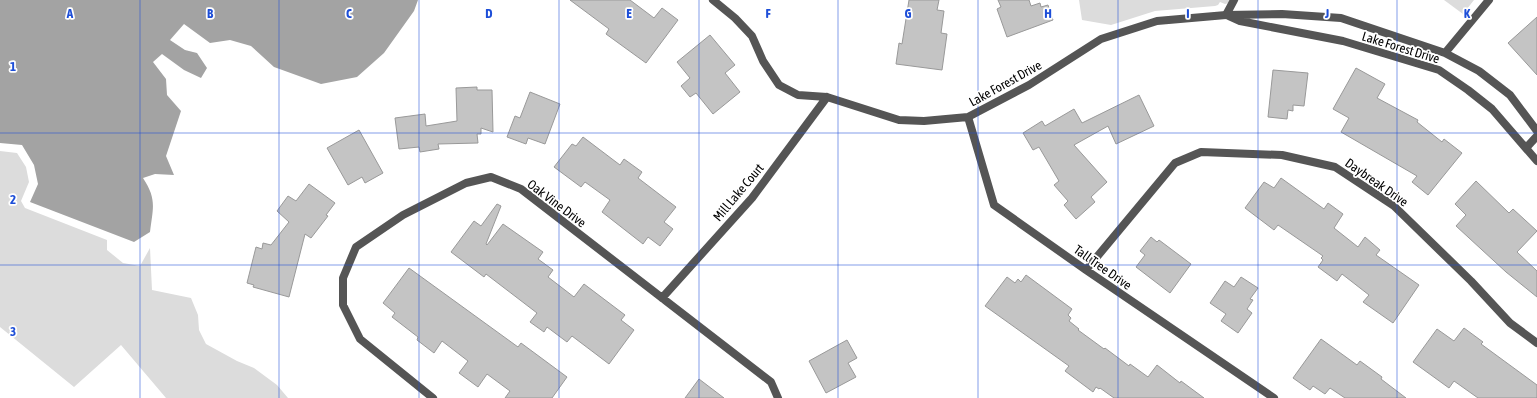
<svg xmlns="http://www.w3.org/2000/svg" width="1537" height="398" viewBox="0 0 1537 398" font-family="'Asap Condensed',sans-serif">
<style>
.green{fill:#dcdcdc}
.water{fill:#a3a3a3}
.building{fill:#c4c4c4;stroke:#999}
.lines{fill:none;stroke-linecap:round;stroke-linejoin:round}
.lane{stroke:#555;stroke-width:8}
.street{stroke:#555;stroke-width:8}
.grid{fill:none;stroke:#1d4ed8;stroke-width:1;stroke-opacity:0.55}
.labels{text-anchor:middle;stroke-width:3.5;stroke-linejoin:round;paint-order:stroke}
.street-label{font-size:13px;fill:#000;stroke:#fff}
.grid-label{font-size:13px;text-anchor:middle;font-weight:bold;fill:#1d4ed8;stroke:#fff;stroke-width:3.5;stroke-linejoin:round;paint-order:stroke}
</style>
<rect width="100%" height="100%" fill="#fff"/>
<path class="green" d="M1079,0H1240L1225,4L1220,2L1218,5L1215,6L1155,11L1111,25L1082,20Z
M1444,0H1474L1463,14Z
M0,151L17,153L26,167L29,182L21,201L25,208L107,240V250L123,263L140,266L150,248L152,290L191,298L198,315L199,330L206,344L237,361L254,368L277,385L288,398H166L121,345L74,387L0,327Z"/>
<path class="water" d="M0,0H418L414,11L384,53L357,77L321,84L274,67L251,46L230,40L210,43L184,24L170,40L185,50L197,53L207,68L201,78L184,70L162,54L153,62L166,79L167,95L181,111L166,156L174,175L155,174L143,178C157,199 153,208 150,232L134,242L30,202L38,184L34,165L22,145L0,143Z"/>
<path class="building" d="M570,0H630L654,18L662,8L678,20L646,63L606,34L609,29Z
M909,0H939L937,10L944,11L941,33L947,34L942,70L896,64L899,43L902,44Z
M998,0H1029L1031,6L1040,3L1041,7L1048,5L1053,20L1007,37L997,9L1001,7Z
M1537,17V75L1508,43Z
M710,35L735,65L725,73L740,92L713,114L696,93L690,97L681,86L690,78L677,62Z
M1356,68L1385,84L1377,98L1418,120L1417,122L1442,142L1444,139L1462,153L1428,195L1412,182L1417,176L1341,132L1349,118L1333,109Z
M1273,70L1308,73L1304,106L1293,105V111L1288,110L1287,119L1268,117Z
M477,87V90H492L493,132L481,128V134H477L478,143L438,144L439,149L420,152L419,147L399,149L395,118L425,114L426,126L457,121L456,88Z
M530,92L560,104L545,144L528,138L526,144L507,137L515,116L520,118Z
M1139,95L1154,126L1116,144L1108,126L1074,145L1107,182L1091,197L1095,202L1076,219L1064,205L1068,201L1054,185L1059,181L1039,147L1033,150L1023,133L1042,121L1045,126L1074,109L1082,123Z
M359,130L383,173L365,183L362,177L348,185L327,148Z
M583,137L620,165L624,159L642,172L638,178L676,207L664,222L673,229L660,246L648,237L643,244L602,212L610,200L585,182L581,187L554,167L572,144L576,146Z
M1281,178L1324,209L1328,203L1343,214L1334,228L1358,247L1365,237L1380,250L1376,255L1419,285L1393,323L1363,302L1369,295L1342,274L1337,281L1318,267L1323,260L1321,258L1323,256L1278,225L1274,230L1245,208L1264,182L1274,188Z
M1476,181L1509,213L1513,209L1537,231L1517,252L1537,271V297L1506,272L1456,226L1466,215L1455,204Z
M309,184L335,203L326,215L328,216L311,238L305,234L289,297L253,287L254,285L247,283L256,247L262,249L263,243L271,245L289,222L277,211L288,196L296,201Z
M497,204L501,206L486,244L487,245L503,224L543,252L538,259L553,270L548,277L574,297L584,284L625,315L621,320L634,330L609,364L572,336L567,342L547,327L544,332L530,322L537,313L486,274L484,277L451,252L474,221L481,226Z
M1151,237L1157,242L1159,240L1191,264L1170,293L1136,267L1145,255L1140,251Z
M409,268L518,347L521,343L567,377L552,398H505L510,391L487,374L478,387L459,373L468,361L442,341L434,353L417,340L418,337L392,317L395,313L383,303Z
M1026,275L1072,309L1068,315L1071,318L1069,321L1079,329L1078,330L1104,349L1105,348L1129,366L1130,364L1148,377L1157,365L1180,383L1181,381L1204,398H1114L1100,388L1099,389L1096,387L1093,392L1065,371L1069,366L985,306L1007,277L1015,283L1018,279L1021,282Z
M1241,277L1258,288L1250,299L1253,300L1247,309L1252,313L1238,333L1221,321L1226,314L1210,303L1225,281L1234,287Z
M1464,328L1483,342L1481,344L1537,385V398H1478L1454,381L1449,388L1413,362L1437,329L1454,341Z
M1321,339L1357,365L1360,361L1382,377L1381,379L1406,398H1345L1330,388L1325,394L1313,386L1310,390L1293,378Z
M847,340L857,358L848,363L856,377L826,393L809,361Z
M699,379L724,398H685Z"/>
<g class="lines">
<path class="lane" d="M1226,15L1234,0"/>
<path class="street" d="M713,0L735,18L752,36L763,61L779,85L798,95L827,97L899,120L924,121L968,117L1029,85L1101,39L1157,21L1226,15L1282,14L1341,18L1445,53L1479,71L1510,95L1537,131
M1229,16L1240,21L1343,41L1439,70L1468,90L1492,109L1537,161
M1445,53L1489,0
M968,117L994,205L1086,270L1274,398
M1526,148L1537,136
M1086,270L1175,163L1201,152L1282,155L1335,167L1394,206L1471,281L1510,323L1537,343
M662,298L752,198L827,97
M433,398L360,339L343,305V278L356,247L403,215L466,183L491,177L521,189L771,382L778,398"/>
</g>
<path class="grid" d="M140,0V398M279,0V398M419,0V398M559,0V398M699,0V398M838,0V398M978,0V398M1118,0V398M1258,0V398M1397,0V398M0,133H1537M0,265H1537"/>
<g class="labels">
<g class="street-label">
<text transform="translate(1401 47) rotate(17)" y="5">Lake Forest Drive</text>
<text transform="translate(1005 83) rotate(-29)" y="5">Lake Forest Drive</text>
<text transform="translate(1377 182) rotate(35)" y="5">Daybreak Drive</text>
<text transform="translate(738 192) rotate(-50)" y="5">Mill Lake Court</text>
<text transform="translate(557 203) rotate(37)" y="5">Oak Vine Drive</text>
<text transform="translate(1103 267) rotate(35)" y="5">Tall Tree Drive</text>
</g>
</g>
<g class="grid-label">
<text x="70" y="18">A</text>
<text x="210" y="18">B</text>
<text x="349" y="18">C</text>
<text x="489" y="18">D</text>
<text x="629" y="18">E</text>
<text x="768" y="18">F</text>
<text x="908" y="18">G</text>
<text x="1048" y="18">H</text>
<text x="1188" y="18">I</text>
<text x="1327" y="18">J</text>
<text x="1467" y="18">K</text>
<text x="13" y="71">1</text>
<text x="13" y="204">2</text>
<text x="13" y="336">3</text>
</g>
</svg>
